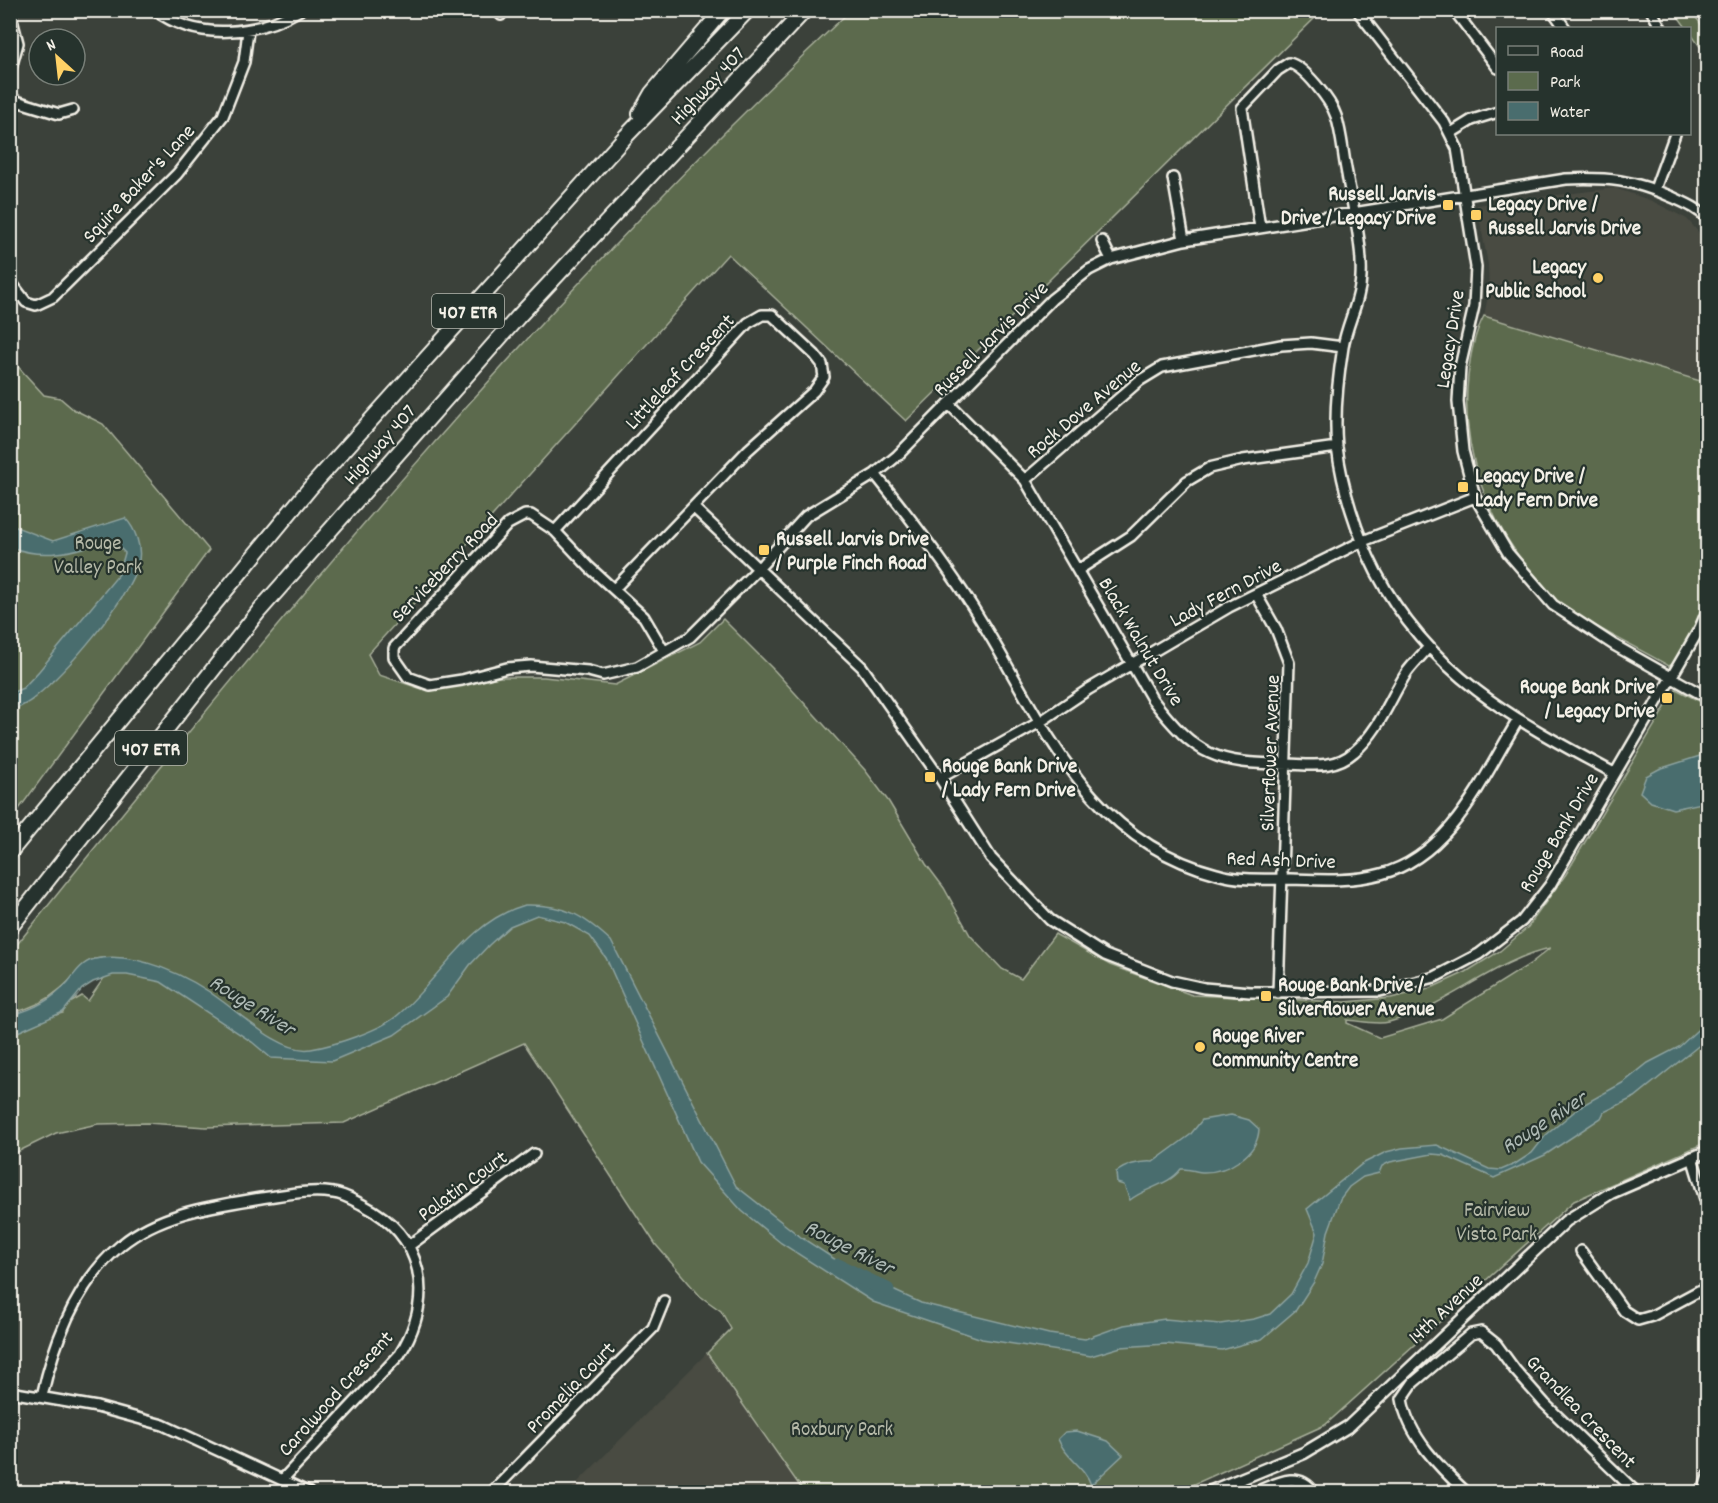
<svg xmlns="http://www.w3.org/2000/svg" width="1718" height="1503" viewBox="0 0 1718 1503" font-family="Dekko,sans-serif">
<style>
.built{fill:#4a4b43}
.green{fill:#5b6b4d;stroke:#a8ae9a;stroke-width:1.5;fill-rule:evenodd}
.water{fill:#496d6e;stroke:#8da29f;stroke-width:1.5}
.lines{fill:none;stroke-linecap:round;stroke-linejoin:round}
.river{stroke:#496d6e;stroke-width:15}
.minor-casing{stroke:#f4f1e8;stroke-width:14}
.major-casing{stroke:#f4f1e8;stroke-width:15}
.highway-casing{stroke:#f4f1e8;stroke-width:18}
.minor{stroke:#26332d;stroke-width:9}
.major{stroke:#26332d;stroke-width:10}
.highway{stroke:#26332d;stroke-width:14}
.poi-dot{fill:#ffd166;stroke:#26332d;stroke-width:2}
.labels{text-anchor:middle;stroke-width:4.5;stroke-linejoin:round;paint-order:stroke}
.shield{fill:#26332d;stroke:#b6b8b0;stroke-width:1.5}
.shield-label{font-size:20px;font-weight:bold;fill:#f4f1e8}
.street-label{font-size:21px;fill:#f4f1e8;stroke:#26332d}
.poi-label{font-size:21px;font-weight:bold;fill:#f4f1e8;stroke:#26332d;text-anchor:start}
.park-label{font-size:21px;fill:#b7bbaa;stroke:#26332d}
.water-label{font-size:22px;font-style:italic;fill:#b0bcb7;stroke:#26332d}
</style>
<rect width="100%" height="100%" fill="#3b413a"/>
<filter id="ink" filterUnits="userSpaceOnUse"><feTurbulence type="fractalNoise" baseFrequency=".0167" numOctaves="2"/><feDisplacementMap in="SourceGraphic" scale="12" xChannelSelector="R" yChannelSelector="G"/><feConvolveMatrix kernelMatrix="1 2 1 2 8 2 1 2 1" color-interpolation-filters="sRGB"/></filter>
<g filter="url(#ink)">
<path class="built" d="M1615,188L1652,201L1687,219L1707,242L1708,376L1705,382L1484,316L1489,291L1488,264L1477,205Z
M707,1353L804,1492H576L572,1488Z"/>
<path class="green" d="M850,11H1322L906,421L728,254L368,654L379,675L422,689L500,677H544L615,685L700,642L723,619L775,671L865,770L889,802L926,864L944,888L970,935L1002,969L1021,979L1055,934L1110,965L1192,995L1345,1002L1391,998L1429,989L1466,972L1500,951L1528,927L1566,874L1676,689L1707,705V1142L1574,1201L1325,1425L1177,1492H804L707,1353L731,1329L721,1311L700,1296L656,1245L524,1043L344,1123L206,1127L147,1123L98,1124L56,1133L11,1155V1027L63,1013V1007L82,996L88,1001L118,958C77,955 85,970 60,989C45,1002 30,1009 11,1013V952C273,624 543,298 850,11ZM1550,948L1530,964L1442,1019L1380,1038L1347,1023V1020C1360,1021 1377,1025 1389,1022C1447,1007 1493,961 1550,948Z
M1674,11H1691L1707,32V56Z
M1484,316L1707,383V601L1675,662L1669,666C1633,645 1592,627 1558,602C1550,596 1544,586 1537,579C1488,523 1460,451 1468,377C1470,357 1474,334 1484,316Z
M11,359L44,395L60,398L73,409L103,424L209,550L11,820Z"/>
<path class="water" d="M125,518C135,528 143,548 138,564C125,605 68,670 34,698C28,704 18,707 11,712V693L23,688L39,671L119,574L125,553L112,540C78,550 44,561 11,547V525L53,541Z
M1706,754L1707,802L1673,809L1651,802L1640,792L1646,776L1659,769Z
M525,905C564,904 583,915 611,941L736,1186L802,1238L856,1273L921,1303L1049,1334L1085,1339L1124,1325L1165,1319L1220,1324L1254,1319L1270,1314L1291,1294L1308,1263L1317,1233L1307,1209L1362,1164L1386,1152L1402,1148L1437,1145L1489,1169L1501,1170L1515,1164L1532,1153L1546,1135L1581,1106L1624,1082L1648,1063L1679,1047L1707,1021V1039L1635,1097L1604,1112L1601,1118L1545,1155L1494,1178L1443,1155L1432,1154L1390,1162L1382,1166L1379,1173L1363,1177L1349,1187L1340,1199L1328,1232L1322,1264L1314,1282L1296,1310L1262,1339L1222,1350L1166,1344L1121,1347L1091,1356L982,1339L873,1302L781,1243L742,1211L698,1162L606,958L590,936L565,922L537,915L510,926L489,945L470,965L447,997L394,1035L332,1061L271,1058L252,1042L161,982L127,975H113L93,982L82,989L63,1012L11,1035V1015C32,1010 53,999 68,982C76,972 82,962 95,959C135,950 191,977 222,1001C244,1017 283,1054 311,1049C335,1045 382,1030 399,1014C441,977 468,921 525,905Z
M1231,1115L1249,1120L1259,1129C1258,1155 1228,1172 1204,1172C1196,1172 1189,1168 1181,1169C1168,1186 1146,1187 1130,1200L1124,1185L1117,1183L1116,1172C1128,1164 1139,1161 1153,1162L1190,1135L1202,1120Z
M1077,1431L1108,1441L1123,1455L1091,1485C1085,1466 1065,1458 1058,1439L1065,1432Z"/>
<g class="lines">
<path class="river" d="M838,1266L887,1290"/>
<g class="minor-casing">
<path id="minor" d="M155,10C197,42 257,35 300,10
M1454,10L1498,68
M1552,10L1565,28
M1651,10L1661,28
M10,12L18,43L10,72
M1360,14L1444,122L1457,148L1476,267L1474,306L1460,367L1458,402L1463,451L1475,497L1508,553L1553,605L1614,645L1708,698
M501,15L504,10
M10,99L59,114L73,110
M1451,133L1472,120L1498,112
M1173,178L1184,240
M1655,189L1675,134
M1260,228L1242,108L1278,70L1289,63C1304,66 1331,101 1336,116C1342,134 1343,155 1347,174C1352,205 1363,245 1361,277C1360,302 1347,323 1343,347C1338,378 1334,416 1337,447C1342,488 1357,535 1376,572C1431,676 1515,720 1614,773
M1102,241L1111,259
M10,281L26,302L36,305L53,297L177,174L223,116L244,62L248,31
M949,404L1025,480L1152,699C1197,757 1216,764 1289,764C1312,765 1335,769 1354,752C1380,730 1389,700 1407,672C1413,664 1421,656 1428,648
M875,474C912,520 950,569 980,619C1044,723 1086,840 1217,874C1240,881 1266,879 1290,879C1320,880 1352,882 1381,874C1451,856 1483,777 1518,720
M1025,480L1139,381L1162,367L1281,345L1311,343L1343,347
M693,507L862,667L940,778L991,858L1050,920L1105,955L1172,981L1204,988L1250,992L1380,991L1435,977L1479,954L1522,921L1550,885L1700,628L1708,609
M555,531L748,323L762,315H772L815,355L822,364L824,377L814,391L748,450L615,588
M1078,570L1131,536L1187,481L1209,468L1243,460L1337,447
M1256,594L1276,629L1289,663L1278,993
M664,651L644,617L589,567L555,531L531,515H525L508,524L394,648V657L408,677L430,685L462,680L507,668L531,666L588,671L603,675L637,667L690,637L758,569L806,516L875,474L897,456L1052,299L1089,270L1111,259L1184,240L1566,179C1608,177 1633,180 1672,197C1685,203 1698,208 1708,219
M940,778L1040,722L1089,689L1229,607L1363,541L1475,497
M1692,1157L1708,1209
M410,1245L534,1154
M1581,1251L1624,1311L1638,1320L1652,1316L1708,1286
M10,1392L97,1407L163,1425L308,1492
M42,1396C54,1342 77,1282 121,1245C160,1213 212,1206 261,1198C284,1195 310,1189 333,1193C344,1194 353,1200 363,1205C424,1236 435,1297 400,1354L282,1480
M492,1492L653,1328L664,1301
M1256,1492C1277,1483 1298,1470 1314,1492
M1466,1492C1440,1468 1408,1436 1402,1399L1413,1383L1471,1334L1481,1332L1496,1344L1515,1370L1545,1404L1636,1492
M1703,1492L1708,1476"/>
</g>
<g class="major-casing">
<path id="major" d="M1209,1492L1304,1453L1349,1426L1566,1221L1611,1193L1708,1151"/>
</g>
<g class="highway-casing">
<path id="highway" d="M640,114L652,93L723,10
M10,852L310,488L626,136L748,10
M10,928L259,611L518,317L805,10"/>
</g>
<use href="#minor" class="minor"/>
<use href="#major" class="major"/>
<use href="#highway" class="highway"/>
</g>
</g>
<g class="poi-dot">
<rect x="1442" y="199" width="12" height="12" rx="3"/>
<rect x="1470" y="209" width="12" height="12" rx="3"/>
<circle cx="1598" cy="278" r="6"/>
<rect x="1457" y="481" width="12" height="12" rx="3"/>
<rect x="758" y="544" width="12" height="12" rx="3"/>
<rect x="1661" y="692" width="12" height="12" rx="3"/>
<rect x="924" y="771" width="12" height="12" rx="3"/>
<rect x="1260" y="990" width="12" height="12" rx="3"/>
<circle cx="1200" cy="1047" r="6"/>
</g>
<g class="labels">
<g class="shield">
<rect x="432" y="294" width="72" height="34" rx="4.5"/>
<rect x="115" y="731" width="72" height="34" rx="4.5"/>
</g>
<g class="shield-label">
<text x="468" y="318">407 ETR</text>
<text x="151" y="755">407 ETR</text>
</g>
<g class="street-label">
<text transform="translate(707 85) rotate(-47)" y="7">Highway 407</text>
<text transform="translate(138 183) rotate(-47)" y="7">Squire Baker's Lane</text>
<text transform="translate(990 338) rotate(-45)" y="7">Russell Jarvis Drive</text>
<text transform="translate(1449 339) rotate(-81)" y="7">Legacy Drive</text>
<text transform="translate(679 371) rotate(-47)" y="7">Littleleaf Crescent</text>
<text transform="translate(1083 408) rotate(-40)" y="7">Rock Dove Avenue</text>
<text transform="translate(379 444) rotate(-49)" y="7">Highway 407</text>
<text transform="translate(444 567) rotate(-46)" y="7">Serviceberry Road</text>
<text transform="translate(1225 592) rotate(-28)" y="7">Lady Fern Drive</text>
<text transform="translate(1142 641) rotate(59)" y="7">Black Walnut Drive</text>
<text transform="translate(1269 753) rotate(-88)" y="7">Silverflower Avenue</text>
<text transform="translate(1558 832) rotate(-59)" y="7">Rouge Bank Drive</text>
<text transform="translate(1281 859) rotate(2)" y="7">Red Ash Drive</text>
<text transform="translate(462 1185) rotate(-36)" y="7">Palatin Court</text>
<text transform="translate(1445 1308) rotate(-43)" y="7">14th Avenue</text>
<text transform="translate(570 1387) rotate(-46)" y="7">Promelia Court</text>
<text transform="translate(335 1393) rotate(-48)" y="7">Carolwood Crescent</text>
<text transform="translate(1582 1411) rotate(46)" y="7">Grandlea Crescent</text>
</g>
<g class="poi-label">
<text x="1436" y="200" text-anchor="end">Russell Jarvis<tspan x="1436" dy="24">Drive / Legacy Drive</tspan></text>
<text x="1488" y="210">Legacy Drive /<tspan x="1488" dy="24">Russell Jarvis Drive</tspan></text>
<text x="1586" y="273" text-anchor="end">Legacy<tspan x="1586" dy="24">Public School</tspan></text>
<text x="1475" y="482">Legacy Drive /<tspan x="1475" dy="24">Lady Fern Drive</tspan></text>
<text x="776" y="545">Russell Jarvis Drive<tspan x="776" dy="24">/ Purple Finch Road</tspan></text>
<text x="1655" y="693" text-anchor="end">Rouge Bank Drive<tspan x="1655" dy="24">/ Legacy Drive</tspan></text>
<text x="942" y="772">Rouge Bank Drive<tspan x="942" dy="24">/ Lady Fern Drive</tspan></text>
<text x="1278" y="991">Rouge Bank Drive /<tspan x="1278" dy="24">Silverflower Avenue</tspan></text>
<text x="1212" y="1042">Rouge River<tspan x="1212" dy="24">Community Centre</tspan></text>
</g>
<g class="park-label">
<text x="98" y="549">Rouge<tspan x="98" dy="24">Valley Park</tspan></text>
<text x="1497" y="1216">Fairview<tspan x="1497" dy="24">Vista Park</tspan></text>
<text x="842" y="1435">Roxbury Park</text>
</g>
<g class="water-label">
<text transform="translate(253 1004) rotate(32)" y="8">Rouge River</text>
<text transform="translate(1543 1121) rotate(-33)" y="8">Rouge River</text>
<text transform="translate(850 1246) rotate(27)" y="8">Rouge River</text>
</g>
</g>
<rect width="1718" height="1503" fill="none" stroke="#26332d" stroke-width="36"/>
<rect x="18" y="18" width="1682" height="1467" fill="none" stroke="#f4f1e8" stroke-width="2" filter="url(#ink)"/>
<rect x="1496" y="27" width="195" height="108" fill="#26332d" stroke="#787f78" stroke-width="1.5"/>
<rect x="1508" y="46" width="30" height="9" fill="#26332d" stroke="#787f78" stroke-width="1.5"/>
<text x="1550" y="57" font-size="18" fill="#f4f1e8">Road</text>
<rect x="1508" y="72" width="30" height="18" fill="#5b6b4d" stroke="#787f78" stroke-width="1.5"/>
<text x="1550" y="87" font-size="18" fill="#f4f1e8">Park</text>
<rect x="1508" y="102" width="30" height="18" fill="#496d6e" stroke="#787f78" stroke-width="1.5"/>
<text x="1550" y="117" font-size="18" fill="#f4f1e8">Water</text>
<g transform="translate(57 57) rotate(333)"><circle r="28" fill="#26332d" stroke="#787f78" stroke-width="1.5"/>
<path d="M0-4.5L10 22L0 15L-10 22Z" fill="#ffd166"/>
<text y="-9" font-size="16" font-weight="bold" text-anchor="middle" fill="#f4f1e8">N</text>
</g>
</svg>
